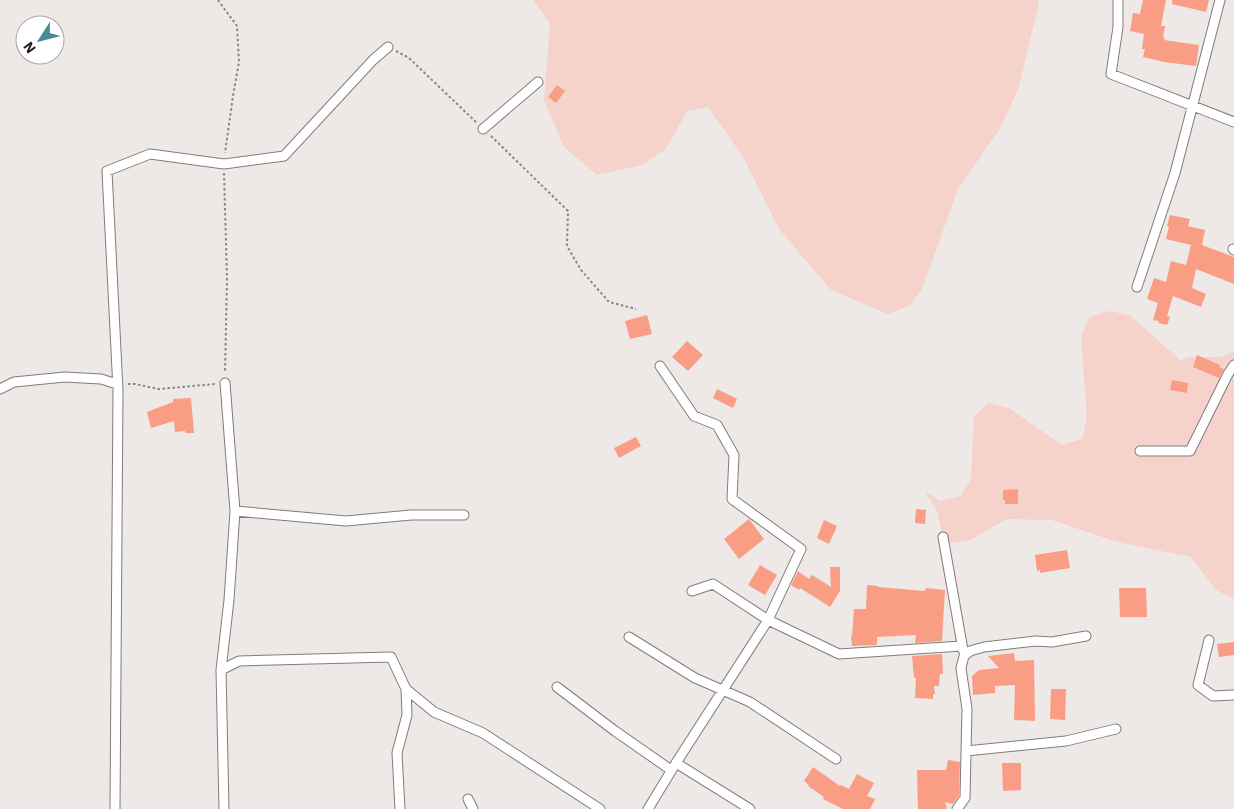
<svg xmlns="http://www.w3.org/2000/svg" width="1234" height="809" viewBox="0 0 1234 809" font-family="'IBM Plex Sans',sans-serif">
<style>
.green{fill:#f5d3ca}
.building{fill:#fa9d85}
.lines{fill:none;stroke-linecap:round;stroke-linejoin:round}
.minor-casing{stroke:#817c7b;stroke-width:11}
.path{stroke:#898584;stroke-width:2;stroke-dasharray:2.5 2.5;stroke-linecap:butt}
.minor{stroke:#fff;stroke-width:9}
</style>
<rect width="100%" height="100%" fill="#eee8e7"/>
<path class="green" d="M533,0H1038L1039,3L1018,90L999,130L958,189L922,289L909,306L888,314L831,290L779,229L743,157L708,107L687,111L666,149L642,165L597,175L564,147L544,100L550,24Z
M1110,311L1131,316L1180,360L1190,357H1221L1234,351V599L1216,590L1191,557L1117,542L1052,520L1007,519L968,541L944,543L937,511L924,490L940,501L960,496L971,480L974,417L988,403L1009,408L1062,445L1082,439L1087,417L1081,336L1090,317Z"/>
<path class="building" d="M1143,0H1166L1161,26H1165L1163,38H1165L1164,40L1199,45L1196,66L1164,62L1143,57L1145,49H1142L1144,34L1130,31L1133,13L1140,14Z
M1172,0H1209L1206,12L1172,4Z
M557,85L565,91L556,103L548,97Z
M1170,215L1190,219L1188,226L1205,230L1202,245L1234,257V284L1196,269L1192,288L1206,294L1201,307L1173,296L1167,316L1170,317L1167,325L1158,323L1159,321L1153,320L1158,303L1147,299L1154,278L1166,282L1171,261L1186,265L1191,245L1166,239L1169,226H1167Z
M647,315L652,334L630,339L625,321Z
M687,341L703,355L688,371L672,357Z
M1197,355L1220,365L1219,367L1224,369L1219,378L1193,367Z
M1172,380L1188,383L1187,393L1170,390Z
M717,389L737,399L733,408L713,398Z
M191,398L194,433H185V431L175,432L174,421L151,428L147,412L173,402V399Z
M636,437L641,446L619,458L614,448Z
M1018,489V504H1005V500H1003V490Z
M916,509L926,510L925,524L915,523Z
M749,519L764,539L739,559L724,539Z
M824,520L837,526L829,544L817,538Z
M1067,550L1070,568L1040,573V570L1037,571L1035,555Z
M760,565L777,575L765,595L748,585Z
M830,567H840V591L830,607L800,588L799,590L791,585L798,571L809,579L812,575L831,587Z
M867,585L878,586V587L925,591L926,588L945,590L942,641L915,643L916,635L877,637V645L852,646L851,636H852L854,609H866Z
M1119,588H1146L1147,617H1120Z
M1234,642V655L1219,657L1217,644Z
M1014,653L1015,661L1034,660L1035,721L1014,720L1015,685L995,686V693L973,695L972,676L979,670L999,668L988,656Z
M942,654L943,674H940L939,686H934L935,694H933V699L915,698L916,678H914L912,656Z
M1051,689H1066L1065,720L1050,719Z
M948,760L960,762L959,796L953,804L945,802L947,809H918L917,770H946Z
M1002,763H1021V790L1003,791Z
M813,767L840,786L841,785L849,789L857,774L874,783L867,796L875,799L870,809H843L823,799L824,797L808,786L809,785L804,781Z"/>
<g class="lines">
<g class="minor-casing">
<path id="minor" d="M1118,0V27L1111,74L1234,122
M483,129L538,82
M1233,249L1234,250
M1137,287L1175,173L1220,0
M0,389L14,382L65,377L101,379L117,384
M1140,451H1190L1228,374L1234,365
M235,511L346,521L411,515H464
M943,537L963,650
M692,591L713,584L768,620L839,654L962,646
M629,637L695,678L750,702L836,759
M1209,640L1198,685L1213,696L1234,695
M221,670L239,661L391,657L406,689L407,715L397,753L400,809
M557,687L615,731L671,770
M406,689L434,712L483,733L600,809
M966,751L1066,741L1116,729
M676,763L750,809
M468,799L473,809
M115,809L118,390L107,171L150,154L224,164L284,156L373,60L388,47
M224,809L221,670L229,600L235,511L225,383
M648,809L676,763L768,620L801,549L732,499L734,455L717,425L694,416L660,366
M957,809L965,798L967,709L961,668L964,656L970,651L984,647L1036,641L1052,642L1086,636"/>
</g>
<path class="path" d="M218,0L237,26L239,62L233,96L225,153
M396,51L409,58L476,122
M491,136L568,211L567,246L581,270L609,302L636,309
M224,173L227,277L225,373
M128,384H135L159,389L215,384"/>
<use href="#minor" class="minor"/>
</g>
<g transform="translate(40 40) rotate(234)"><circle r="24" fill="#ffffff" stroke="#a5a4a4"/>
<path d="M0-4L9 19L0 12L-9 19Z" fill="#488a9a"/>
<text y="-8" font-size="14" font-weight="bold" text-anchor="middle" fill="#1e1c1b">N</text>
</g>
</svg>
